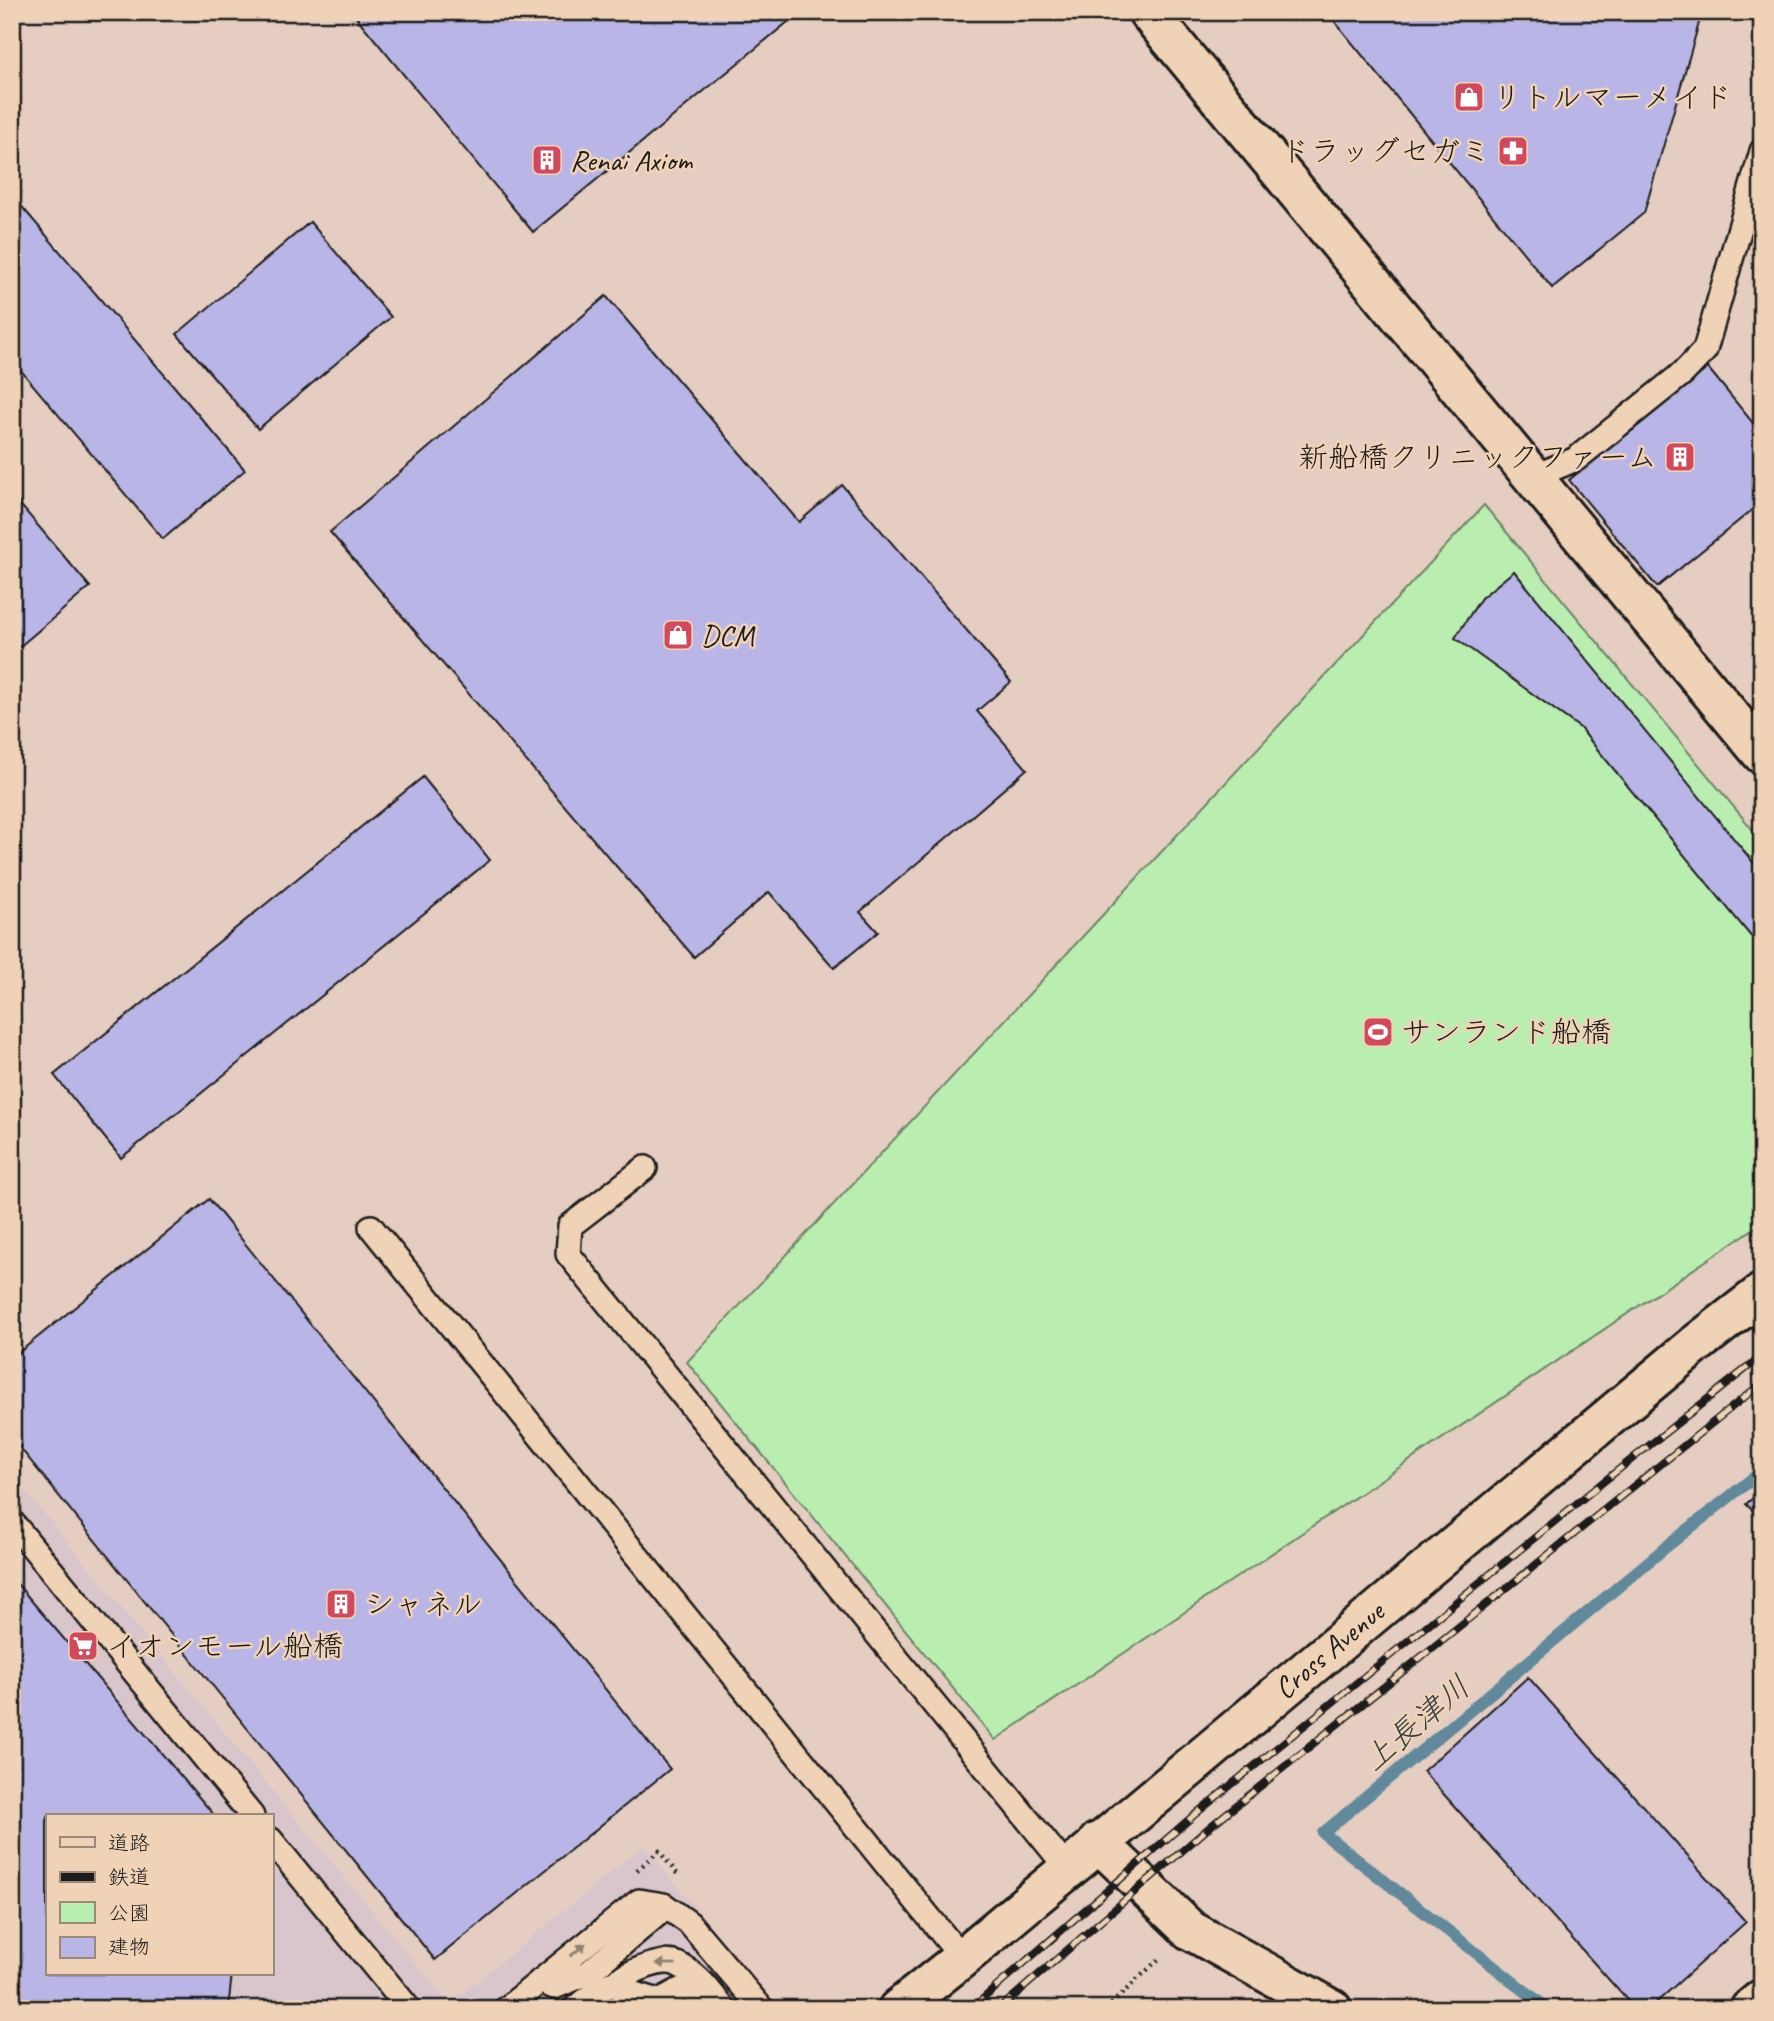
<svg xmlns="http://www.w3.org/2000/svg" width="1774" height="2021" viewBox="0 0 1774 2021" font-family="Caveat,'Klee One',sans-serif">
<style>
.built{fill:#d8c6cc;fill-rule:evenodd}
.green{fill:#baeeb0;stroke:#6b8566;stroke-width:2}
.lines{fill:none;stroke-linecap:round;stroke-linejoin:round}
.stream{stroke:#60899b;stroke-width:12}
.building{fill:#b9b5e7;stroke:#1c1c1c;stroke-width:2}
.lane-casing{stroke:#1c1c1c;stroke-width:28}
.street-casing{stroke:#1c1c1c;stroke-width:44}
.secondary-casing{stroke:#1c1c1c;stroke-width:44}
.path{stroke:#1c1c1c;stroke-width:4.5;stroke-dasharray:2 5;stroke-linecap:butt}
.lane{stroke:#f0d3b7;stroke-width:23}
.street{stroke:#f0d3b7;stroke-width:38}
.secondary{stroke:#f0d3b7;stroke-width:38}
.rail-casing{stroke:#1c1c1c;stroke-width:8}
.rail{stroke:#f0d3b7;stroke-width:5;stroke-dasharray:16;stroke-linecap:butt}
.oneway{fill:#918171}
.labels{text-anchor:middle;stroke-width:5;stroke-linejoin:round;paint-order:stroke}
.poi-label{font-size:30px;fill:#1c1c1c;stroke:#f0d3b7;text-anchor:start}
.street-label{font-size:30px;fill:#1c1c1c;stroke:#f0d3b7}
.water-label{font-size:32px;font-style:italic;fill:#334046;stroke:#f0d3b7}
</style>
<rect width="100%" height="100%" fill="#e5cdc1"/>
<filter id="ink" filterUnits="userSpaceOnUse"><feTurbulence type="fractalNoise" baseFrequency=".0143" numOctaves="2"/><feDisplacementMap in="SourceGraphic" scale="14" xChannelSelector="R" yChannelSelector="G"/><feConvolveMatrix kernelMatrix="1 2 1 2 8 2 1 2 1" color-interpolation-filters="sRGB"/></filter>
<g filter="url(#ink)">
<path class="built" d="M12,1475L449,2004L644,1845L778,2009H12ZM47,1816H271V1974H47Z"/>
<path class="green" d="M1484,505L1762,841V1223L995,1740L687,1362Z"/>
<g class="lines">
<path class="stream" d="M1548,2009L1323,1833L1666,1547L1762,1471"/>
</g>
<path class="building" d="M352,12H539L542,16L547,12H800L533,232Z
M1327,12H1690L1699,23L1644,213L1552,288Z
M12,195L245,470L163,539L12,360Z
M310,222L391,317L258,429L177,334Z
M606,296L799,522L842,485L1011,682L977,711L1027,769L860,912L878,932L834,968L769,892L694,957L330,532Z
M1708,368L1762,434V502L1657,587L1569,480Z
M12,495L90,587L12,653Z
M1514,571L1762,873V950L1580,728L1455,638L1481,598Z
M423,777L490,860L121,1158L54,1075Z
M209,1199L670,1769L435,1960L12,1438V1358Z
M1762,1490V1520L1746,1504Z
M12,1578L215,1816H47V1974H232L228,2009H12Z
M1528,1677L1746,1922L1649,2009H1635L1423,1771Z"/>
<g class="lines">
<g class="lane-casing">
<path id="lane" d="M1533,477L1576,459L1683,373L1705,350L1762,151
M645,1168L570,1226L568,1254L1067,1868
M371,1227L962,1958
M12,1522L252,1816
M271,1840L409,2009
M540,1981L554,1987L588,1973L666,1907
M506,2009L639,1901L664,1905L689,1923L762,2009
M574,2009C594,1994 652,1953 677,1964C698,1974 710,1991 724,2009
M616,2009L635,1994L659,2001
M644,2009L682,1989L718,2002"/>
</g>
<g class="street-casing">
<path id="street" d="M1098,1842L1190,1930L1332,2009
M1750,2009L1762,1999"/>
</g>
<g class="secondary-casing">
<path id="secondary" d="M1148,12L1762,754
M898,2009L962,1958L1695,1345L1762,1293"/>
</g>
<path class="path" d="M637,1870L659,1851L679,1876
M1106,2009L1161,1957"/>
<use href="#lane" class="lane"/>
<use href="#street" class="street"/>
<use href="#secondary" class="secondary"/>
<g class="rail-casing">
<path id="rail" d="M971,2009L1193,1816L1603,1482L1762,1356
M999,2009L1212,1825L1762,1383"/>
</g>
<use href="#rail" class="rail"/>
</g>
<defs><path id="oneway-solid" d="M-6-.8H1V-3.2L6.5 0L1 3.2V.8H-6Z" transform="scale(1.75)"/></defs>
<g class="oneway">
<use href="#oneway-solid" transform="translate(578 1950) rotate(-39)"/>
<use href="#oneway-solid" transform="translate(666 1964) rotate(-179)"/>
</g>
</g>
<defs>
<g id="shop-square" transform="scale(1.575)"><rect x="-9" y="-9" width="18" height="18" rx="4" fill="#d1495b" stroke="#f0d3b7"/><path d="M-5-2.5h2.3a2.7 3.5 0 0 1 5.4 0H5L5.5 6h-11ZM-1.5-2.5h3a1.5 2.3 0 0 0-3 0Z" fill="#fff"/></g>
<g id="pharmacy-square" transform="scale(1.575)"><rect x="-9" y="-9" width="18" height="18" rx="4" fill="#d1495b" stroke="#f0d3b7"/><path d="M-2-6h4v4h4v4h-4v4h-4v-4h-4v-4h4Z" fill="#fff"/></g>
<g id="building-square" transform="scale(1.575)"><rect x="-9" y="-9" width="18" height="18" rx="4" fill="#d1495b" stroke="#f0d3b7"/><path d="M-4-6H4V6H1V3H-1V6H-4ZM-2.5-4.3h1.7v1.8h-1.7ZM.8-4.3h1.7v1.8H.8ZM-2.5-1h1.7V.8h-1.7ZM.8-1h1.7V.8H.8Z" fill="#fff"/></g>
<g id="stadium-square" transform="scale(1.575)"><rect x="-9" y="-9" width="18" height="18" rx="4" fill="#d1495b" stroke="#f0d3b7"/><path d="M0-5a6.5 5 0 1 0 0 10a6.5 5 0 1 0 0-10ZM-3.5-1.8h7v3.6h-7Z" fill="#fff"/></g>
<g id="supermarket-square" transform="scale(1.575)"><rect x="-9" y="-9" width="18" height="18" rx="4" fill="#d1495b" stroke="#f0d3b7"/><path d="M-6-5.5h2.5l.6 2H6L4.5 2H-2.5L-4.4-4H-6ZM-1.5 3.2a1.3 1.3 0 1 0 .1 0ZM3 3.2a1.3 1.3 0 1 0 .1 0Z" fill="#fff"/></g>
</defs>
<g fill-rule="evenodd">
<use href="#shop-square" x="1469" y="97"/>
<use href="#pharmacy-square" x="1513" y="151"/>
<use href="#building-square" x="547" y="160"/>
<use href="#building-square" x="1680" y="457"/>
<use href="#shop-square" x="678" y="635"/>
<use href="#stadium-square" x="1378" y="1032"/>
<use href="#building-square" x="341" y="1604"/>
<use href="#supermarket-square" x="83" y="1646"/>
</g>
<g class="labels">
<g class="poi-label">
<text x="1492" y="107">リトルマーメイド</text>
<text x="1490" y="161" text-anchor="end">ドラッグセガミ</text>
<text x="570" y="170">Renai Axiom</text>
<text x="1657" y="467" text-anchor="end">新船橋クリニックファーム</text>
<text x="701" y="645">DCM</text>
<text x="1401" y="1042">サンランド船橋</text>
<text x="364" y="1614">シャネル</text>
<text x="106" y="1656">イオンモール船橋</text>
</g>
<g class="street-label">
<text transform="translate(1329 1650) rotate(-40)" y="10">Cross Avenue</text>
</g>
<g class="water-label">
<text transform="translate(1416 1723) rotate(-40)" y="11">上長津川</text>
</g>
</g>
<rect width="1774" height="2021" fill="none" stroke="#f0d3b7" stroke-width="42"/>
<rect x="21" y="21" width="1732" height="1979" fill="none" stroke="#1c1c1c" stroke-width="2.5" filter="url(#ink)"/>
<rect x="46" y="1814" width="228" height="161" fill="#f0d3b7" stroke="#9b8a79" stroke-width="2"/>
<rect x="60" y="1837" width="35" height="10" fill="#f0d3b7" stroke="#9b8a79" stroke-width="2"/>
<text x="108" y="1850" font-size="21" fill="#1c1c1c">道路</text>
<rect x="60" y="1872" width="35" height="10" fill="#1c1c1c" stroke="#9b8a79" stroke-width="2"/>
<text x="108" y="1884" font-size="21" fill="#1c1c1c">鉄道</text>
<rect x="60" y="1902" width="35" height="21" fill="#baeeb0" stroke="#9b8a79" stroke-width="2"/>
<text x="108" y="1920" font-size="21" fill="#1c1c1c">公園</text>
<rect x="60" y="1937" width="35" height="21" fill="#b9b5e7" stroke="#9b8a79" stroke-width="2"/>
<text x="108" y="1954" font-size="21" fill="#1c1c1c">建物</text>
</svg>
